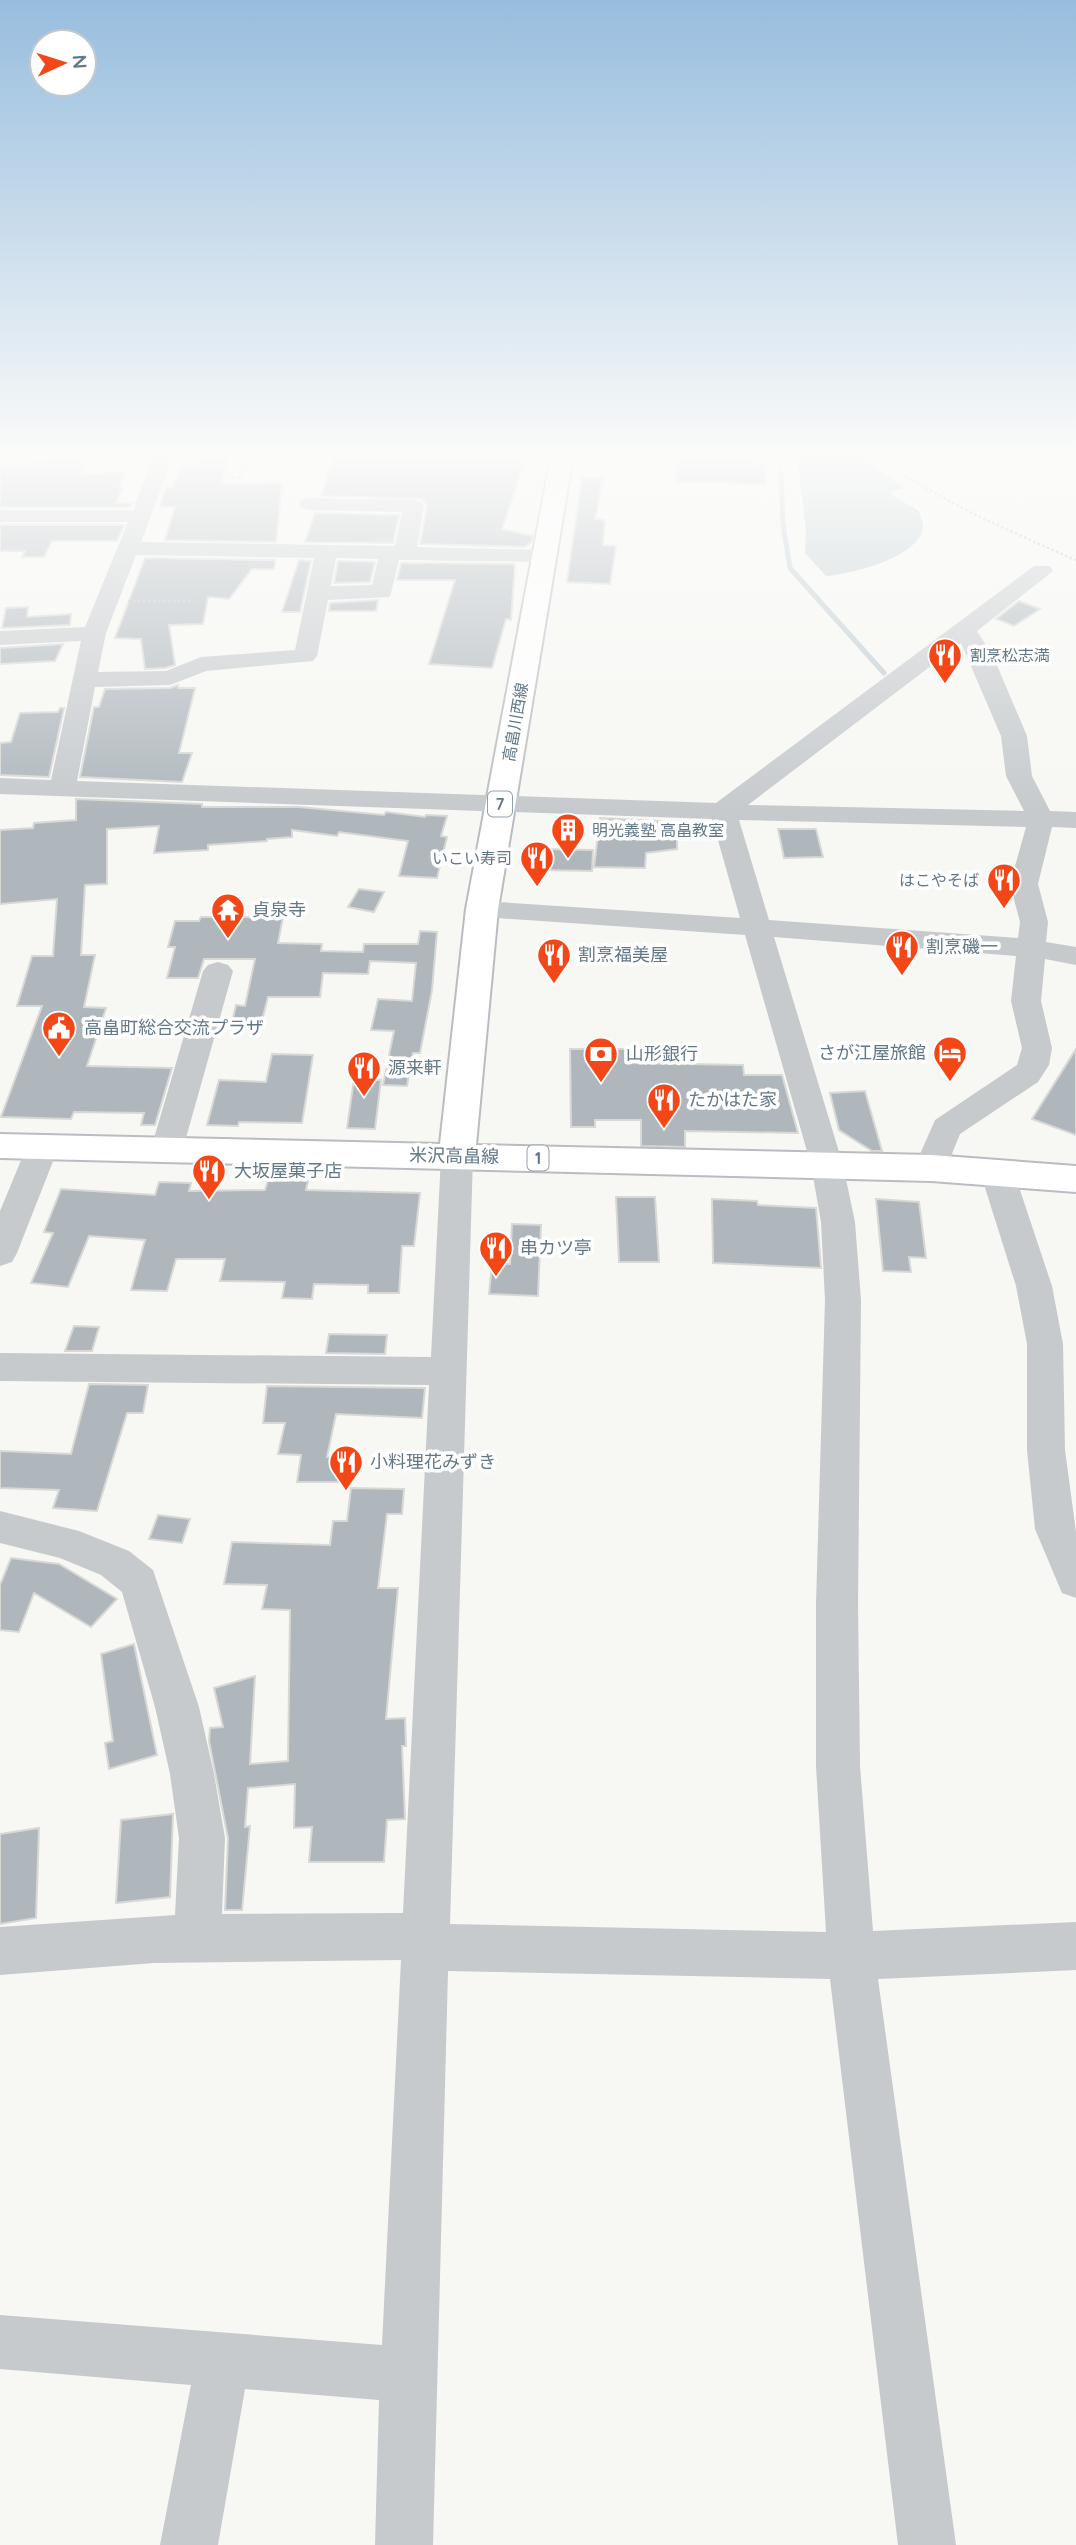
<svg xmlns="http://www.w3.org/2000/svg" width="1076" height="2545" viewBox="0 0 1076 2545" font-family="Quicksand,'Noto Sans JP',sans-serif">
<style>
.water{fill:#bfcbd0}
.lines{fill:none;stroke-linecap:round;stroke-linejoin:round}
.stream{stroke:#bfcbd0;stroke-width:5}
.building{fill:#afb7bd;stroke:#d8d8d6;stroke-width:2}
.major-casing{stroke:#b9bdc1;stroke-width:4}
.path{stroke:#bfc2c4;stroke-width:2.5;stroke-dasharray:2.5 2.5;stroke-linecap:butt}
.minor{fill:#c6cacd;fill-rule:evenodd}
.major{fill:#fff;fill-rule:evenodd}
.labels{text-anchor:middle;stroke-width:7;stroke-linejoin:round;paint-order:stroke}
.far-poi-label{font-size:16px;fill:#637887;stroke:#fff;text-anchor:start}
.far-street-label{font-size:16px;fill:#637887;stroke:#fff}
.shield{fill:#fff;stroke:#92a0ab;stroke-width:2}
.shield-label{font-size:16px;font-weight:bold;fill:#637887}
.poi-label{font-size:18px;fill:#637887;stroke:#fff;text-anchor:start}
.street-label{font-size:18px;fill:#637887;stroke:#fff}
</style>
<rect width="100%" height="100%" fill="#f7f7f3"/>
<path class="water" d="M797,456H860L904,488L891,492L893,496L919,511C920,515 923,522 923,526C922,557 851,574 826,576L805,553L806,531Z"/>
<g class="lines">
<path class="stream" d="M780,456L783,524L790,568L884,673"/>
</g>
<path class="building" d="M203,456H228L221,484L282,483L276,542L165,540L175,507H160L166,487H173L181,464H197Z
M334,456H463L525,460L502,529L533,536L532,541L525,547L420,544L427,506L422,499L321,496Z
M677,456H751L752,463H765L766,484L676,482Z
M85,461L81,474L124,473L120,488H123L116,503H133L131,507H0V463Z
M582,477L603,478L595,519L605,520L603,545L616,546L610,584L567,582Z
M315,513L399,515L393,543L305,542Z
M0,525H124L117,541H52L44,557H22L25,551H0Z
M145,558L275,560L274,569H252L229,599L208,597L203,624L169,625L175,665L165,668L145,669L141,639L115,638Z
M299,560L311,561L300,612H282Z
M338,561L375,562L370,582L334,583Z
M401,563L515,564L511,620L506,619L492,668L429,664L455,580H397Z
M378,600L376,611H329L330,603Z
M1019,601L1040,609L1014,626L996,619Z
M28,607L27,617L71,614L70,625L2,628L6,608Z
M63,644L55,661L0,664V648Z
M178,685V688H195L179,753H192L182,782L80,777L94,707H99L105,689L170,688Z
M60,708H64L49,777L0,775V743L11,742L20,713L58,712Z
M76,799L202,804V807H299L384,815L386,812L425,817L426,815L447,816L441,836L447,837L437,878L399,876L408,841L339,832L337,836L292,830V837L267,839V841L208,845V850L154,853L159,826L107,829V884L85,885L81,955H95L84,1007L106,1008L87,1066L172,1068L155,1125H141L144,1113L74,1112L71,1119L1,1117L42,1006H17L32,956H53L57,899L0,904V830L33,828L34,823L76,820Z
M600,818L677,822V849L646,853L645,868L594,867Z
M778,829H816L823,857L784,858Z
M543,849L593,850L592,871L542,870Z
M359,889L384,892L374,912L348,907Z
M201,917H283L278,943L322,944L321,951L363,952L364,944H418L420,931L437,932L432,990L420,1053H413L407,1086L383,1085L394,1031L371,1030L378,999L412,1001L416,963L370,961L368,974L323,973L320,997H268L260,1028L231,1027L236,1005L245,1006L255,959H204L198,978H167L175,947H168L175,921H199Z
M570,1049H629L630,1063L743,1065L744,1075H782L798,1133L685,1131V1147L641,1146V1120H595V1127H571Z
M1076,1049V1135L1032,1119Z
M272,1054L313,1055L302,1123L239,1122L238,1126L207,1125L219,1080L266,1082Z
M354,1079L381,1080L375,1129L347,1128Z
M865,1091L882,1151H872L839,1130L830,1093Z
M268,1180L308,1181L306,1190L420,1193L414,1246H402L399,1293H368V1285L314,1284L312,1299L282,1298L285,1282L220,1281L225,1259H176L167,1291L131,1290L145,1240L89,1236L68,1287L31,1283L53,1233L44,1232L61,1189L155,1195L159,1182L191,1183L189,1191L265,1190Z
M616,1197H655L659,1262H619Z
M712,1199L757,1201L758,1205L816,1208L821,1268L713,1263Z
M876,1199L919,1202L926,1258L909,1257L911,1272L883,1271Z
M512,1224L541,1225L538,1296L489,1294L492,1263L510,1264Z
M74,1326L99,1327L92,1351H65Z
M329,1334L387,1335L385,1354L326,1353Z
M89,1384L148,1385L143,1413H127L97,1511L53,1508L59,1490L0,1488V1451L71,1454Z
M267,1386L425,1388L422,1418L336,1414L327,1457L350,1458L347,1482H297L301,1455L278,1454L285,1423H263Z
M351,1488L404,1489L402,1514H387L378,1588H398L386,1719L405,1718L406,1746H402L405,1819L387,1820L384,1862H309L312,1827L294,1828L295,1784L248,1788L245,1827L250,1826L242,1910H225L228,1838L209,1741L210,1728L223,1727L214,1688L255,1676L250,1764L288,1761L290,1610L262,1609L267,1585L224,1584L232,1542L330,1545L333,1521H347Z
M158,1515L190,1519L182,1543L149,1539Z
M11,1558L59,1564L117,1599L91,1627L34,1593L19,1632L0,1630V1585Z
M134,1644L157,1755L109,1769L105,1743L113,1741L101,1654Z
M173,1814L170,1897L116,1903L121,1820Z
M39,1828L36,1918L0,1924V1834Z"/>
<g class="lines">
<g class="major-casing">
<path id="major" d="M551,456H573L498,909L476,1145L931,1155L1076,1166V1192L931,1181L0,1158V1134L440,1144L466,909Z"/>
</g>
<path class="path" d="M875,456C942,502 1002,528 1076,560
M177,478H240L245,456
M128,601H191"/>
<path class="minor" d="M153,456H173L141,542L395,546L402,512L309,510L302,508L299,504L302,500L309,498L414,500L421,502L424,506L417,547L546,550L554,551L557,556L554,561L546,562L399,560L390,597L328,600L317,656L313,661L206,671L170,685L95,687L77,781L716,803L1034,566H1050L1053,571L977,631L993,656L1027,736L1032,776L1050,811L1076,812V828L1052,827L1038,884L1048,922L1046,942L1076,947V965L1045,959L1041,1001L1052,1048L1049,1065L1038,1082L960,1134L943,1176L931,1179L919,1176L914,1168L935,1120L1017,1065L1022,1048L1011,1001L1016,956L774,937L843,1165L855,1222L861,1300L858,1604L860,1766L873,1931L1076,1922V1970L878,1979L956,2545H898L830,1979L448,1971L433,2545H375L379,2400L245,2389L218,2545H160L191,2385L0,2369V2315L382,2345L401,1960L154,1963L0,1975V1927L175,1915L179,1838L170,1774L155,1707L122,1592L101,1575L60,1558L0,1543V1511L79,1531L129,1551L153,1570L199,1707L214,1774L225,1838L222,1914L403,1913L429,1385L0,1381V1353L431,1357L441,1156L445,1148L457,1145L469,1148L473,1156L450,1924L826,1932L816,1766V1604L825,1300L821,1222L811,1165L745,935L482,917L472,915L468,909L472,903L482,901L740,918L712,819L0,794V778L51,780L81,641L0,645V631L85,627L128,522H0V510H133ZM136,555L314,558L295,650L201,657L166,671L98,672L106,633ZM336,558L378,559L372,585L331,586ZM961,643L1001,736L1006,776L1024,811L748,805ZM739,820L1026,827L1010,884L1020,922L1018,938L769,920Z
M218,962L228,965L233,971L182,1152L178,1160L166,1163L154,1160L150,1152L203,971L208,965Z
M43,1135L55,1138L59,1146L17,1253L12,1262L0,1266V1211L27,1146L31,1138Z
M998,1163L1010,1167L1015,1175L1052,1286L1063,1344L1065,1450L1076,1532V1598L1062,1593L1035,1529L1027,1450V1344L1016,1286L981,1175L986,1167Z"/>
<use href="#major" class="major"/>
</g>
<linearGradient id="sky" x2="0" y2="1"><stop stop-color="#97bdde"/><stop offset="0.56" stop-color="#fbfbfa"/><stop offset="1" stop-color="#fbfbfa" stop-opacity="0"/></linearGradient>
<rect width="1076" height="812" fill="url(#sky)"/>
<defs>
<g id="restaurant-pin" transform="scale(1.75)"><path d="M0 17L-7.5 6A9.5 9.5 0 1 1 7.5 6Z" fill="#f34717" stroke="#fff"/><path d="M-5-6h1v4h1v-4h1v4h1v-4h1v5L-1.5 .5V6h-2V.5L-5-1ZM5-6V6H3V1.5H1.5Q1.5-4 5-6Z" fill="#fff"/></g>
<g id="building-pin" transform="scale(1.75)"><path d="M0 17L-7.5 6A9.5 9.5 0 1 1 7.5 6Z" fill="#f34717" stroke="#fff"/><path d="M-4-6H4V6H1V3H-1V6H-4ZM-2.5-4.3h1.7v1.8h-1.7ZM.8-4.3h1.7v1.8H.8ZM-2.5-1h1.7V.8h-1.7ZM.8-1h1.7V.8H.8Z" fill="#fff"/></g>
<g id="temple-pin" transform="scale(1.75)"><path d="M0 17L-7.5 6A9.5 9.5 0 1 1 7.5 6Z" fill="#f34717" stroke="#fff"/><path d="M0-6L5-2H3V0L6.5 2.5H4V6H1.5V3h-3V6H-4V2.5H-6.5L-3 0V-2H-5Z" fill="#fff"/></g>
<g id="civic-pin" transform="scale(1.75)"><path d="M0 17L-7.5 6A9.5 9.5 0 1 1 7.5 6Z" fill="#f34717" stroke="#fff"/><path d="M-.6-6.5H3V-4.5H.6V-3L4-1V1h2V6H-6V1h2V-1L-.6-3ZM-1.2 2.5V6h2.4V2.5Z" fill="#fff"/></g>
<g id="hotel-pin" transform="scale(1.75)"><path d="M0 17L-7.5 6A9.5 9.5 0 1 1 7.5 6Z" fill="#f34717" stroke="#fff"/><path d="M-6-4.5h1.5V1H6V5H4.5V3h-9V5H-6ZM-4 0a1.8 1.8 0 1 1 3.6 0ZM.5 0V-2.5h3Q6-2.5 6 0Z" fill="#fff"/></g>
<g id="bank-pin" transform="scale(1.75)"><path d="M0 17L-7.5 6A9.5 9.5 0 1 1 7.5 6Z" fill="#f34717" stroke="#fff"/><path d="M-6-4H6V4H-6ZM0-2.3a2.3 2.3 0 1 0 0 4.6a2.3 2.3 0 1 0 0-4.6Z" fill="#fff"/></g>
</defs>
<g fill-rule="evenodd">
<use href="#restaurant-pin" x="945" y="655"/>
<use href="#building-pin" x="568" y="830"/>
<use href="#restaurant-pin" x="537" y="858"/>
<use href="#restaurant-pin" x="1004" y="880"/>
<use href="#temple-pin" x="228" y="910"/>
<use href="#restaurant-pin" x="902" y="947"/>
<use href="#restaurant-pin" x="554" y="955"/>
<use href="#civic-pin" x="59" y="1028"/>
<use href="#hotel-pin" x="950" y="1053"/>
<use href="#bank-pin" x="601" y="1054"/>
<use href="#restaurant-pin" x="364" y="1068"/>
<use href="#restaurant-pin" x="664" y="1100"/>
<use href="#restaurant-pin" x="209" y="1171"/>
<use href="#restaurant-pin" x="496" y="1248"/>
<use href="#restaurant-pin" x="346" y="1462"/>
</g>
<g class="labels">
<g class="far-poi-label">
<text x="970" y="661">割烹松志満</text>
<text x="592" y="836">明光義塾 高畠教室</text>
<text x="512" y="864" text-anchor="end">いこい寿司</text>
<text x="979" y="886" text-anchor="end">はこやそば</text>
</g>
<g class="far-street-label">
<text transform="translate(515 722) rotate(-80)" y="6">高畠川西線</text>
</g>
<g class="shield">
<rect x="488" y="791.5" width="24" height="25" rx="5"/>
<rect x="527.5" y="1145.5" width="21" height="25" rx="5"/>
</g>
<g class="shield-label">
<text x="500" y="810">7</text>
<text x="538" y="1164">1</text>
</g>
<g class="poi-label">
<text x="252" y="916">貞泉寺</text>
<text x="926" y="953">割烹磯一</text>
<text x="578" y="961">割烹福美屋</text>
<text x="84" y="1034">高畠町総合交流プラザ</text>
<text x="926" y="1059" text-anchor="end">さが江屋旅館</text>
<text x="626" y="1060">山形銀行</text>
<text x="388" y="1074">源来軒</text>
<text x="688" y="1106">たかはた家</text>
<text x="234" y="1177">大坂屋菓子店</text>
<text x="520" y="1254">串カツ亭</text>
<text x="370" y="1468">小料理花みずき</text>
</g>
<g class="street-label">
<text transform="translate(454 1156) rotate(1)" y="6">米沢高畠線</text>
</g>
</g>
<g transform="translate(63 63) rotate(86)"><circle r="33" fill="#ffffff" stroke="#c1c9cf" stroke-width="2"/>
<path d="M0-5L12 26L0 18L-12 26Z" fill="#f34717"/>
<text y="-10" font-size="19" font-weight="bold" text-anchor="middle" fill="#637887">N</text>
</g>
</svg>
